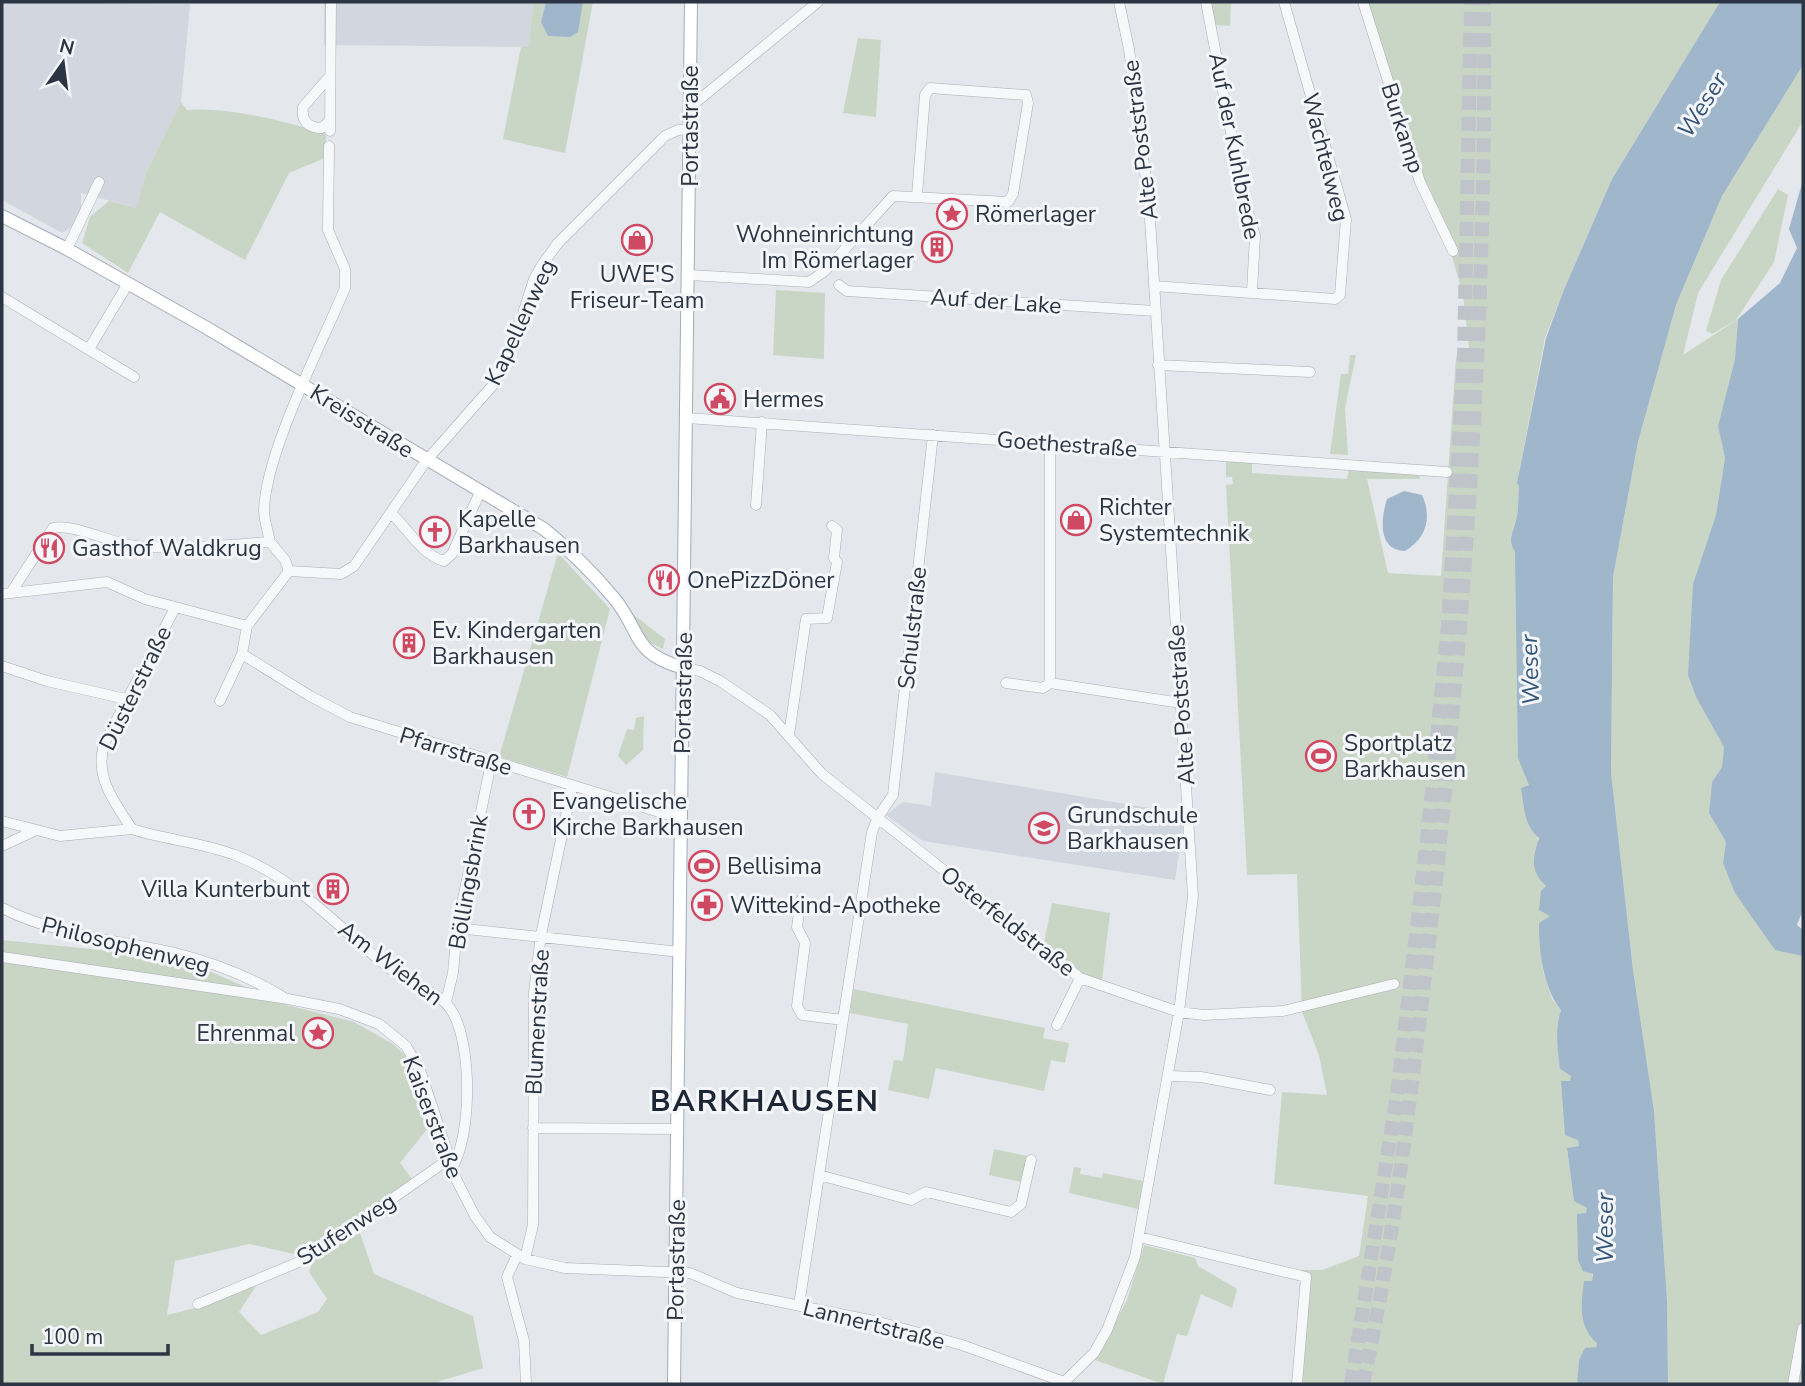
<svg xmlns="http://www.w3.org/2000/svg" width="1805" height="1386" viewBox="0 0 1805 1386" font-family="'Nunito Sans',sans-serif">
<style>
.built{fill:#d2d6de}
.green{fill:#cad6c5}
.water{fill:#9fb6cb}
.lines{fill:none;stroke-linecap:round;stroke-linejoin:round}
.highway-tunnel{stroke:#bfc3ca;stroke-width:14;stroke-dasharray:14 7;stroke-linecap:butt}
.minor-casing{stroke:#a9aeb6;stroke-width:11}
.major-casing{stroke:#a3acb8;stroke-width:14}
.minor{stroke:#f7f8fa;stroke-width:10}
.major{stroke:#fff;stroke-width:12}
.labels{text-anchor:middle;stroke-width:6;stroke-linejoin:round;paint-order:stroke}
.street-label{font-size:23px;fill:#2b3544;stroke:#f4f6f9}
.poi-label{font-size:23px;fill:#2b3544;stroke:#f4f6f9;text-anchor:start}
.water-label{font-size:24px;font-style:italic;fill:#345579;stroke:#f4f6f9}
.district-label{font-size:30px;font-weight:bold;letter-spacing:2px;fill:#1d2635;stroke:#f4f6f9}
</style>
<rect width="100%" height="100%" fill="#e4e7ec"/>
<path class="built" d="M2,2L190,4L181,102L147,171L136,208L81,193V208L72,227L62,233L2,200Z
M324,2H533L529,47L324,45Z
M935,772L1185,814L1175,880L923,841L886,815L903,802L931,806Z"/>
<path class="green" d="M533,2H546L541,22L581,12L583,2H593L565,153L503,139L521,47H529Z
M1211,2H1231L1230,26L1215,25Z
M1361,2H1720L1612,179L1563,292L1545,338L1517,483L1519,486C1518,496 1519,510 1516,520C1513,533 1507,539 1515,552L1529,785L1550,916L1543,971L1552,999L1561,1010C1556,1029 1557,1047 1560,1068L1571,1076L1570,1081H1561L1580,1146L1567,1149L1574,1200L1587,1208L1597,1343L1596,1347L1579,1359L1577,1384H1297L1302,1270H1322L1359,1256L1368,1196L1274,1184L1282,1092L1327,1095L1319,1055L1302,1012L1297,874L1247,875L1226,485L1233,484L1232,477H1226V461L1252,463V473L1347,479L1349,470L1419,475L1420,479H1367L1388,573L1441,576L1456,357H1470L1463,295L1451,253L1418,184Z
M858,38L881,40L876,117L843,113Z
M1803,65V121L1698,293L1683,355L1738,319L1735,359L1718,426L1725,458L1716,515L1693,584L1697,699L1724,747L1722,767L1712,782L1709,813L1726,842L1723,863L1775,950L1803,955V1368L1800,1384H1668L1667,1301L1654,1111L1633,970L1611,772L1613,577L1638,442L1676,305L1722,196Z
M181,102L187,110C233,107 282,121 326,134L325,158L289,173L245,260L160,212L128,273L82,243L90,217L109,201L136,208L147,171Z
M1778,189L1788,195L1774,262L1736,320L1712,334L1706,331L1721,280Z
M776,290L825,293L824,359L773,355Z
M1350,355H1356L1345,408L1348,455L1330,454L1341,374H1348Z
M558,553L610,609L567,777L499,757Z
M634,615L665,639L663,649L646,641Z
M644,716L643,750L626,765L618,756L627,729L634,730L636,718Z
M1052,903L1110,913L1102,980L1084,974L1044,943Z
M2,940L179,958L287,1005L354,1022L393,1044L411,1061L432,1123L400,1163L412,1179L303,1256L249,1244L175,1261L167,1315L199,1307L260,1280L239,1312L261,1335L318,1312L327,1299L309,1272L313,1261L359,1230L374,1274L473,1316L483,1368L440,1381L438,1384H2Z
M853,989L1045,1028L1043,1038L1069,1043L1065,1063L1051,1060L1044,1091L936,1068L929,1099L888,1090L894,1060L903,1061L908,1024L850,1013Z
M994,1149L1027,1156L1022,1182L989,1175Z
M1074,1167L1081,1168L1080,1174L1102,1178L1103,1173L1143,1181L1138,1209L1069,1193Z
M1144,1245L1195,1258L1198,1266L1237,1289L1232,1308L1201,1294L1187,1336L1177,1334L1163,1384L1095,1360L1127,1300Z"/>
<path class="water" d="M546,2H583L578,32L570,37L548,36L541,22Z
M1720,2H1803V65L1722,196L1676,305L1638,442L1613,577L1611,772L1633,970L1654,1111L1667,1300L1668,1384H1577L1579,1360L1585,1348L1596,1347L1597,1343C1578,1327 1581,1303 1584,1281H1592L1593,1274L1583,1271L1578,1260L1577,1214L1586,1213L1587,1208L1574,1201L1567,1148L1579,1146L1578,1140L1565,1135L1561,1081H1570L1571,1076L1560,1069C1557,1047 1555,1029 1561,1010C1543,988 1539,951 1539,923L1550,916L1539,910L1541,891L1546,886C1529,870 1533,857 1539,838C1524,826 1524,806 1521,788L1529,785L1518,758L1515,552C1507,539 1513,534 1516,520C1519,510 1518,497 1519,486L1517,483L1546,338L1563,292L1612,179Z
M1803,180V910L1797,925L1803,930V956L1775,950L1735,893L1723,863L1726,842L1709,813L1712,782L1722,767L1724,747L1697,699L1688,675L1693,584L1716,515L1725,458L1718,426L1735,359L1738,319L1780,283L1797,248L1789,229Z
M1404,491L1422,495C1432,517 1427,538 1405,551C1377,550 1381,518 1387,499Z"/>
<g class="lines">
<path class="highway-tunnel" d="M1351,1384L1397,1095L1427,840L1448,625L1464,355L1471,2
M1363,1384C1397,1227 1414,1067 1433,908C1466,607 1487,304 1484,2"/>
<g class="minor-casing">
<path id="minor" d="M1206,2L1243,195L1255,236L1252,291
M1363,2L1420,182L1453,251
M689,108L818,2
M330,120L322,128C308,128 301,121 303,107L330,76
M330,131L331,2
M67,249L99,182
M689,275L809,282L825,271L893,196L1008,202L1013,194L1028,103L1026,95L930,88L925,95L917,195
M839,285L847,291L1155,311
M1154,286L1335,299L1340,295L1346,219L1284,2
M2,297L134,377
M89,349L127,285
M1158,365L1310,372
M687,418L1447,472
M1050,443V683L1181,703
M756,505L762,422
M392,514C408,529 422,555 444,561L452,554L480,492
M270,542C268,532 264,520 264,510C266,451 321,346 345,288V269L328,230L329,146
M289,571L341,574L354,566L426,461L493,385L514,342L534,279L542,265L558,243L665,136L678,130L690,129
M12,591L53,528C73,523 110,543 135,546C179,550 226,545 270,542L285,560L289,571
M2,594L107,582L145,599L247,626
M175,608L105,742C93,775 114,802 132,829C165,840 202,842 235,855C298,879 341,931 393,971C411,985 442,992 453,1013C472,1047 472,1135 452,1168
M242,654L310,696L350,717L682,819
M2,666L47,681L126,699
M684,668L700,671L720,681L770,715L822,774L1080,978L1179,1012L1204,1015L1283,1011L1394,984
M1006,683L1043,688L1050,683
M220,701L242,654L247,626L289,571
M789,735L806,619L827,618L837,562L834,558L837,530L832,526
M2,821L60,836L132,829
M2,846L34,831
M801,900L797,927L805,943L797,1006L802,1015L843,1020
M2,908C57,936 119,940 179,954C214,963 252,978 283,997
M457,928L680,952
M2,957L288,999L339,1009L379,1024L406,1046L420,1070L457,1181L475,1216L490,1237L525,1259L565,1268L690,1273L737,1293L879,1322L962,1345L1067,1383
M446,1002L453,973L457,928L491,763
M1057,1025L1080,978
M1169,1076L1201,1077L1270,1090
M533,1128L678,1129
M819,1175L911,1200L926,1192L1011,1212L1021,1204L1031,1160
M1139,1237L1306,1277L1297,1384
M517,1255L507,1277L524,1341L526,1384
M525,1259L533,1225L534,992L541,935L572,787
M198,1304L306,1259L449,1159
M799,1305L872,832L878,817L893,795L933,435
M1062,1384L1094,1353L1107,1330L1135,1257L1179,1012L1193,896L1149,203L1129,49L1119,2
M1793,1384L1803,1328"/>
</g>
<g class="major-casing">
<path id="major" d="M2,216L67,249L207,328L544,529C570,550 593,573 614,598C643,634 631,653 684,668
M674,1384L691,2"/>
</g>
<use href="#minor" class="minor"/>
<use href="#major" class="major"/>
</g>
<defs>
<g id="sight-ring" transform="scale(1.575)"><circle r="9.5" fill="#f4f6f9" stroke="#d04962" stroke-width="1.5"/><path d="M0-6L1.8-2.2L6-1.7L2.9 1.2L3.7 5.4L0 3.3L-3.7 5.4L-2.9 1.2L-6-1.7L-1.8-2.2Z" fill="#d04962"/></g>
<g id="shop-ring" transform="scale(1.575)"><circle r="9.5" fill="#f4f6f9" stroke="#d04962" stroke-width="1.5"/><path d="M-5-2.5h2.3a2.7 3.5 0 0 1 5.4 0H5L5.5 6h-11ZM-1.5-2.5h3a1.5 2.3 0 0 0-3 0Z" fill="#d04962"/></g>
<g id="building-ring" transform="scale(1.575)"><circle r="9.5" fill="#f4f6f9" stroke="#d04962" stroke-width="1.5"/><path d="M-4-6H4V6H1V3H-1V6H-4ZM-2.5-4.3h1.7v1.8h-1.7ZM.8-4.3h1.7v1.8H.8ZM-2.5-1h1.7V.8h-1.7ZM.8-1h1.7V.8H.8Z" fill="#d04962"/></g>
<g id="civic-ring" transform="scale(1.575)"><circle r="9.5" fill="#f4f6f9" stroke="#d04962" stroke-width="1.5"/><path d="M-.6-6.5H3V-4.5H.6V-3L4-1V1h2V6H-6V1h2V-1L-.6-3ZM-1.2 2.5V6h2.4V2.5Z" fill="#d04962"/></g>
<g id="church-ring" transform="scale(1.575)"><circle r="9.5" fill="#f4f6f9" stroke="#d04962" stroke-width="1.5"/><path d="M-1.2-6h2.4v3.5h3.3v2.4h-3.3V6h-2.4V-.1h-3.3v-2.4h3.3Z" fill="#d04962"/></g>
<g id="restaurant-ring" transform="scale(1.575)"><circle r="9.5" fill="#f4f6f9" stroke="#d04962" stroke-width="1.5"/><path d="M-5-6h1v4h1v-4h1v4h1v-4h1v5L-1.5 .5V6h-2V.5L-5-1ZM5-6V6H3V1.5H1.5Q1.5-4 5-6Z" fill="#d04962"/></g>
<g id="stadium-ring" transform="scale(1.575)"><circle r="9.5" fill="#f4f6f9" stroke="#d04962" stroke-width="1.5"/><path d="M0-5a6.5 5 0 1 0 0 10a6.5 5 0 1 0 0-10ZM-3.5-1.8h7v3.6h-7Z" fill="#d04962"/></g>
<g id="school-ring" transform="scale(1.575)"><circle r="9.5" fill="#f4f6f9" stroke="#d04962" stroke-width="1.5"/><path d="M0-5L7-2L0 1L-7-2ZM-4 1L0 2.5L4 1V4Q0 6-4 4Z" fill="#d04962"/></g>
<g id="pharmacy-ring" transform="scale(1.575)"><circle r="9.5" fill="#f4f6f9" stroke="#d04962" stroke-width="1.5"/><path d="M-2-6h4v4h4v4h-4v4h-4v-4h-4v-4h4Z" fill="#d04962"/></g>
</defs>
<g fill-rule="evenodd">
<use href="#sight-ring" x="952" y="214"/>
<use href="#shop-ring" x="637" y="240"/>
<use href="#building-ring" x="937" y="247"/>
<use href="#civic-ring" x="720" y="399"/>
<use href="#shop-ring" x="1076" y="520"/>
<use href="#church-ring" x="435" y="532"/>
<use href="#restaurant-ring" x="49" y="548"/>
<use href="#restaurant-ring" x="664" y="580"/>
<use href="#building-ring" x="409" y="643"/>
<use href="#stadium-ring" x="1321" y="756"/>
<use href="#church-ring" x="529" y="814"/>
<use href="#school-ring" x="1044" y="828"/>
<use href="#stadium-ring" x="704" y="866"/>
<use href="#building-ring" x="333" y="889"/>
<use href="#pharmacy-ring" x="707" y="905"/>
<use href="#sight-ring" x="318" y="1033"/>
</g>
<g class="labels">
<g class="street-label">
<text transform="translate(690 126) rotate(-90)" y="8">Portastraße</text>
<text transform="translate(1403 128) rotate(72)" y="8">Burkamp</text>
<text transform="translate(1140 140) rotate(-97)" y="8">Alte Poststraße</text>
<text transform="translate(1235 146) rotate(79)" y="8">Auf der Kuhlbrede</text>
<text transform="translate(1326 157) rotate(76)" y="8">Wachtelweg</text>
<text transform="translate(996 301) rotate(4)" y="8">Auf der Lake</text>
<text transform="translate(520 322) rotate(-65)" y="8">Kapellenweg</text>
<text transform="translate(362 421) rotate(32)" y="8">Kreisstraße</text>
<text transform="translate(1067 444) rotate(4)" y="8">Goethestraße</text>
<text transform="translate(912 628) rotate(-84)" y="8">Schulstraße</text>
<text transform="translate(135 688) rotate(-64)" y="8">Düsterstraße</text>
<text transform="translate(683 693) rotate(-89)" y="8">Portastraße</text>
<text transform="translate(1181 705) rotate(-94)" y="8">Alte Poststraße</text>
<text transform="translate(456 751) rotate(17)" y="8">Pfarrstraße</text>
<text transform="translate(468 882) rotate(-80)" y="8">Böllingsbrink</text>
<text transform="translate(1008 921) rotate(38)" y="8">Osterfeldstraße</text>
<text transform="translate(126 945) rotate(14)" y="8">Philosophenweg</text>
<text transform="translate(391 963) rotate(37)" y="8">Am Wiehen</text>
<text transform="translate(537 1022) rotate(-87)" y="8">Blumenstraße</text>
<text transform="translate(433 1117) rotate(69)" y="8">Kaiserstraße</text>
<text transform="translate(346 1229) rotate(-33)" y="8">Stufenweg</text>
<text transform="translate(676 1260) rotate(-89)" y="8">Portastraße</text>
<text transform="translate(874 1324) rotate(14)" y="8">Lannertstraße</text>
</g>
<g class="poi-label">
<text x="975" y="222">Römerlager</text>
<text x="914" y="242" text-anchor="end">Wohneinrichtung<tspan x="914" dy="26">Im Römerlager</tspan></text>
<text x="637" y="282" text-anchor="middle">UWE'S<tspan x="637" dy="26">Friseur-Team</tspan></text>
<text x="743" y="407">Hermes</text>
<text x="1099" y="515">Richter<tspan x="1099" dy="26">Systemtechnik</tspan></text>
<text x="458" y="527">Kapelle<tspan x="458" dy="26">Barkhausen</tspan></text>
<text x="72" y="556">Gasthof Waldkrug</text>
<text x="687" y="588">OnePizzDöner</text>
<text x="432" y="638">Ev. Kindergarten<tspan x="432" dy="26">Barkhausen</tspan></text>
<text x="1344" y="751">Sportplatz<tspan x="1344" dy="26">Barkhausen</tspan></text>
<text x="552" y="809">Evangelische<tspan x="552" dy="26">Kirche Barkhausen</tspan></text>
<text x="1067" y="823">Grundschule<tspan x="1067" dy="26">Barkhausen</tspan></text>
<text x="727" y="874">Bellisima</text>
<text x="310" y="897" text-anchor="end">Villa Kunterbunt</text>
<text x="730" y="913">Wittekind-Apotheke</text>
<text x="295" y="1041" text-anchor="end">Ehrenmal</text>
</g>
<g class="water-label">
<text transform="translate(1702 105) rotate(-58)" y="8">Weser</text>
<text transform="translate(1530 670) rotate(-92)" y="8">Weser</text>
<text transform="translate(1605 1228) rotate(-90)" y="8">Weser</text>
</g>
<g class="district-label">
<text x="765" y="1111">BARKHAUSEN</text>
</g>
</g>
<rect width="1805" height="1386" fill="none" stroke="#2b3544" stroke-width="7"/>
<g transform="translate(63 63) rotate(14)" stroke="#f4f6f9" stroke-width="5" paint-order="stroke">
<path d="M0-5L12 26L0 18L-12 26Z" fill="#2b3544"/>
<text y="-10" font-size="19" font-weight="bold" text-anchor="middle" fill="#2b3544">N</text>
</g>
<path d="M32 1344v10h136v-10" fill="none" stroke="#2b3544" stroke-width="3.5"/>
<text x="42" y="1344" font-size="21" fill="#2b3544" stroke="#f4f6f9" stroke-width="5" paint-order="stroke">100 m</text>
</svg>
